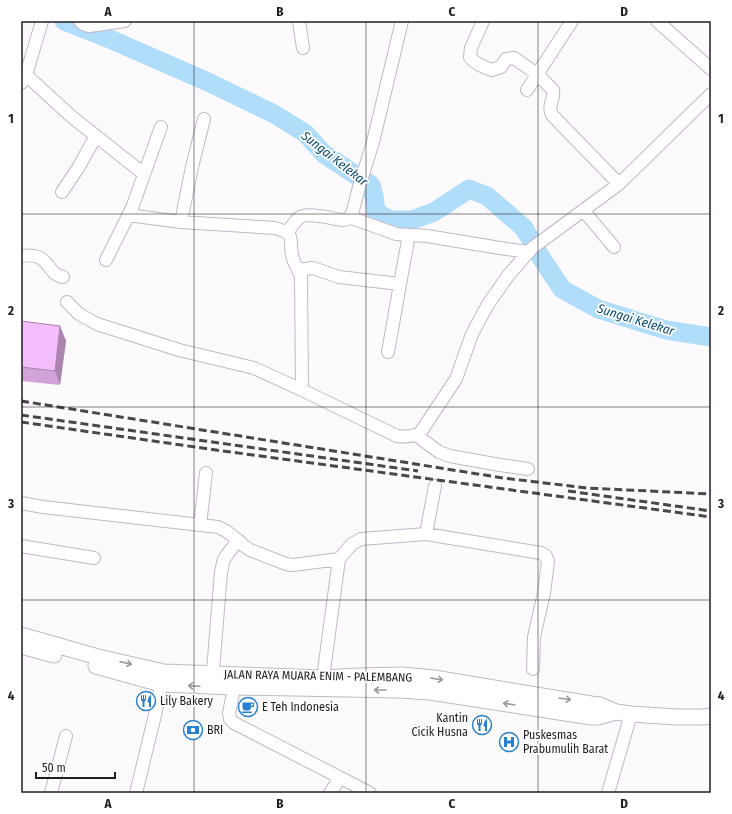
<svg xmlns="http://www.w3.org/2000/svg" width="732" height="814" viewBox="0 0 732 814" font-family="'Fira Sans Condensed',sans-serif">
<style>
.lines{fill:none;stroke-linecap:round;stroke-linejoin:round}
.river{stroke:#b0ddfa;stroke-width:19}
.minor-casing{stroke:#c4b6c7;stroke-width:14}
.major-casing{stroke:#c4b6c7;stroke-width:17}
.minor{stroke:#fff;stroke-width:12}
.major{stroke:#fff;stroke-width:15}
.rail{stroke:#4b464c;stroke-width:3;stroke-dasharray:8 4;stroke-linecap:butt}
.wall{fill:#d2a3d9}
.shaded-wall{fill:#ab84b0}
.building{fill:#f4bdfc;stroke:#ab84b0}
.oneway{stroke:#9b999c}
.grid{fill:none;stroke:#211c22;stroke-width:1;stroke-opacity:0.55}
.labels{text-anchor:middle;stroke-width:3.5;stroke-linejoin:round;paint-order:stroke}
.street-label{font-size:12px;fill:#211c22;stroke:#fff}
.poi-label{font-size:12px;fill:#211c22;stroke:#fff;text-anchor:start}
.water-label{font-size:13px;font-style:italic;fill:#0a4a6a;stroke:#fff}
.neatline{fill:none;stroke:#211c22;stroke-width:1.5}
.grid-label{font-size:13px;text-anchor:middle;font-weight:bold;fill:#211c22}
</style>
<rect width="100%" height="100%" fill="#fdfafe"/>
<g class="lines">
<path class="river" d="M64,21L112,40L208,82L274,114L305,133L324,154L371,185L374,196L376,212L390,220H412L434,212L469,189L487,196L524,228L542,259L562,289L598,309L666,330L711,337"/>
<g class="minor-casing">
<path id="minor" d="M80,21L83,24L89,26L125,21
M299,21L303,48
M483,21L471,48L470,57C475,64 484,67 492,70L501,67L506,59L514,58L537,74L553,90C555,101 547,103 552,115L619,184
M657,21L711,69
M26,75L72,117L144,174
M21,83L26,75L42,21
M527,90L572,21
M62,192L78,168L96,136
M583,210L614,247
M128,215L181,222L275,228C296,234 289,237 292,255C293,262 298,269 301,276L302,390
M349,217L396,234L427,236L506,249L529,252
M181,222L192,167L204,119
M288,232C291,227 295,221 300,217C309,212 333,219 343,220L348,219L352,214L359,187L373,142L402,21
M21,256C28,255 38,255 43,260C51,267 52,275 63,277
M106,260L132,208L161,127
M298,270L313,268L339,277L400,284L409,235
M67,302L79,314L97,324L179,350L254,368L302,390L397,436C405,437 412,437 420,433L456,379L472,334L487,306L507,277L532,248L543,240L619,184L711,94
M388,352L400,284
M416,435L439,452L450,456L500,465L528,469
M21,503L43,507L218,527L226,531L238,540L224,559L221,572L212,683
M200,525L206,473
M426,534L541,553L546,556L548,561L544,593L534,637L533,669
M238,540L244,546L250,550L286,564L293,565L339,559L352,544L361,539L426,534L435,486
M21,546L94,558
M236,679L229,713L230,719L234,723L370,793
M324,686L323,678L339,559
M51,793L66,736
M136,793L156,711L163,675
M330,793L340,778
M608,793L631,714"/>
</g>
<g class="major-casing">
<path id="major" d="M21,635L98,657L164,672L323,678L359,676L402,675L434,678L591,704L600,705L616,712L631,714L677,717H702L711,716
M21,646L54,655
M96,666L161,684L235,687L399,690L430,692L591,717H598L616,712"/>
</g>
<use href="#minor" class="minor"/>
<use href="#major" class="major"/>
<path class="rail" d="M21,401L503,478L587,488L711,494
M21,415L418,471
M21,422L216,450L711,517
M568,491L711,511"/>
</g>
<path class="wall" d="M21,321L60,326L66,341L60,385L21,381Z"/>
<path class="shaded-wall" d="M60,326L66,341L60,385L55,371Z"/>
<path class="building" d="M21,321L60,326L55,371L21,367Z"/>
<defs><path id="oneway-shaft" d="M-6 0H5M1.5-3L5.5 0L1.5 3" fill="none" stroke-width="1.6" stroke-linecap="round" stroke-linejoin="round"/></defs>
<g class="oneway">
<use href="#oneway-shaft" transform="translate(126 663) rotate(13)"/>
<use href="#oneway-shaft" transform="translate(437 679) rotate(8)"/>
<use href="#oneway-shaft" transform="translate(194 686) rotate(-177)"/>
<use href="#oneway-shaft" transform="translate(380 690) rotate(-180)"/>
<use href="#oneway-shaft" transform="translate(565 699) rotate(9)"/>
<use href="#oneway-shaft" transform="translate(509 704) rotate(-171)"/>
</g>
<path class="grid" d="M194,21V793M366,21V793M538,21V793M21,214H711M21,407H711M21,600H711"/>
<defs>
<g id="restaurant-ring" transform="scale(1)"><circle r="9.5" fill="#fff" stroke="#2781ce" stroke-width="1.5"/><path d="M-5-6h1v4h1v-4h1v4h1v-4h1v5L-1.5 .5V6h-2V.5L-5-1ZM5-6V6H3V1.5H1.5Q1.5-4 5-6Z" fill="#2781ce"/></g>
<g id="cafe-ring" transform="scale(1)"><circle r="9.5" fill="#fff" stroke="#2781ce" stroke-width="1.5"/><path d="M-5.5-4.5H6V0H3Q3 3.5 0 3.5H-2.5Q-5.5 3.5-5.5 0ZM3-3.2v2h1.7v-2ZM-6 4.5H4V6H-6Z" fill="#2781ce"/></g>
<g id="bank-ring" transform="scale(1)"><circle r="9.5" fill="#fff" stroke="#2781ce" stroke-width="1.5"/><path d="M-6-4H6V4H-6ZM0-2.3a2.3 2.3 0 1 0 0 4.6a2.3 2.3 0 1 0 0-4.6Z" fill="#2781ce"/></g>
<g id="hospital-ring" transform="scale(1)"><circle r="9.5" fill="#fff" stroke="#2781ce" stroke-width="1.5"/><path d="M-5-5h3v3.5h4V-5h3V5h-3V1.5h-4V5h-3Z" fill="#2781ce"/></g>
</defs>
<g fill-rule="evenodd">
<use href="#restaurant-ring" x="146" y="701"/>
<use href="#cafe-ring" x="248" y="707"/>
<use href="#restaurant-ring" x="482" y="725"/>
<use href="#bank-ring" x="193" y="730"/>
<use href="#hospital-ring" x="509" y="742"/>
</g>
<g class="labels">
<g class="street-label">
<text transform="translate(318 676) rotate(1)" y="4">JALAN RAYA MUARA ENIM - PALEMBANG</text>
</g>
<g class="poi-label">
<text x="160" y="705">Lily Bakery</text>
<text x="262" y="711">E Teh Indonesia</text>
<text x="468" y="722" text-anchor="end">Kantin<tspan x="468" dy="14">Cicik Husna</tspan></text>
<text x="207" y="734">BRI</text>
<text x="523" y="739">Puskesmas<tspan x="523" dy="14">Prabumulih Barat</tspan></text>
</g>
<g class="water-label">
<text transform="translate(335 158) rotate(38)" y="5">Sungai Kelekar</text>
<text transform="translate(636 319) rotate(17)" y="5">Sungai Kelekar</text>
</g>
</g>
<rect width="732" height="814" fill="none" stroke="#ffffff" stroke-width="44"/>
<path d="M36 772v6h79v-6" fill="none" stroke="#211c22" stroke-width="2"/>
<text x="42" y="772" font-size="12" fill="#211c22" stroke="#ffffff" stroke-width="3" paint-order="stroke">50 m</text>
<rect x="22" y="22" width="688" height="770" class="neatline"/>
<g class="grid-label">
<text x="108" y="16">A</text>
<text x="280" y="16">B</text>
<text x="452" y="16">C</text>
<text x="624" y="16">D</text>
<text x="11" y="123">1</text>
<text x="721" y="123">1</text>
<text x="11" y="315">2</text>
<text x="721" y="315">2</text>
<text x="11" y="508">3</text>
<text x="721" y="508">3</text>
<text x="11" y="700">4</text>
<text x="721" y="700">4</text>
<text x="108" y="808">A</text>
<text x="280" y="808">B</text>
<text x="452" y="808">C</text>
<text x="624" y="808">D</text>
</g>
</svg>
